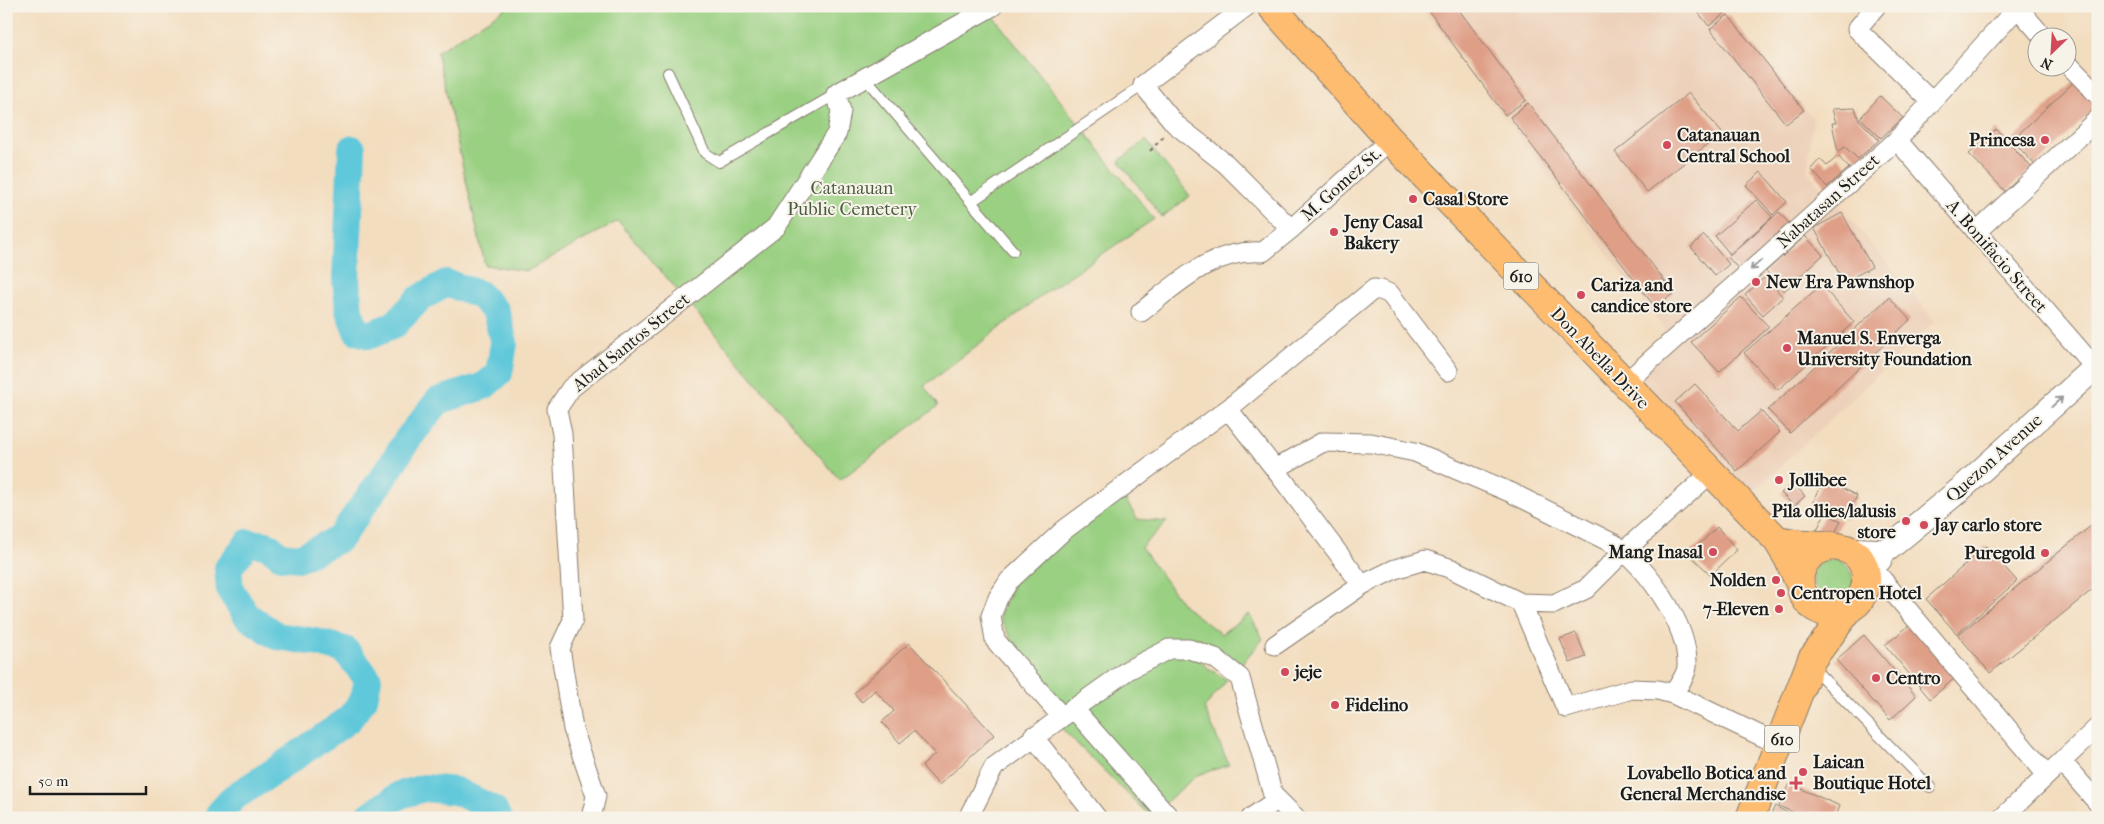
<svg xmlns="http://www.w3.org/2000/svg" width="2104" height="824" viewBox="0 0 2104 824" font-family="'IM FELL French Canon',serif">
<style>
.built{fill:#edd1ba}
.green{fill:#9ad082;stroke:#5b764f}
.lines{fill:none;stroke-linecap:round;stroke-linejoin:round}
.river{stroke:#5fc8da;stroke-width:28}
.building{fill:#df9f87}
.service-casing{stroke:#887c6e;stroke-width:12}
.minor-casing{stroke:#887c6e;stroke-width:21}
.tertiary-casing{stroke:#887c6e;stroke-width:26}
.primary-casing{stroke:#887c6e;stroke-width:30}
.path{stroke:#887c6e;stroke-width:2.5;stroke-dasharray:4 4;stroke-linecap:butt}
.service{stroke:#fff;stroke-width:10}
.minor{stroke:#fff;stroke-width:19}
.tertiary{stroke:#fff;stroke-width:24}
.primary{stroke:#fdbc70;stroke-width:28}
.oneway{stroke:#999}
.poi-dot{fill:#d1495b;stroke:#f7f3e8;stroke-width:2}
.labels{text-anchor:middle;stroke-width:4;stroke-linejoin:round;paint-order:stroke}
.shield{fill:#f7f3e8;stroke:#5e5c59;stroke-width:1}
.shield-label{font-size:16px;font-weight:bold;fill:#1c1c1c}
.poi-label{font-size:18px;font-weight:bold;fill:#1c1c1c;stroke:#f7f3e8;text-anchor:start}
.street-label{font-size:18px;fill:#1c1c1c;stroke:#f7f3e8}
.park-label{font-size:18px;fill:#485b40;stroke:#f7f3e8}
</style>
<rect width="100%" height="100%" fill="#f7f3e8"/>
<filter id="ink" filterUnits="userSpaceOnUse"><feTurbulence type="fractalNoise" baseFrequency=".02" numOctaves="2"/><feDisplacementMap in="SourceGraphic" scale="10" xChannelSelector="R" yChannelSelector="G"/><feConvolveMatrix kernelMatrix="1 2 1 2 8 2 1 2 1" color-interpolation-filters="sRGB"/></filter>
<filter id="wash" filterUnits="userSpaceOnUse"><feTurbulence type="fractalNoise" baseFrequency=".0096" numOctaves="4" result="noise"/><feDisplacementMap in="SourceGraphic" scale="20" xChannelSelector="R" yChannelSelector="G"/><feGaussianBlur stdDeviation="1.12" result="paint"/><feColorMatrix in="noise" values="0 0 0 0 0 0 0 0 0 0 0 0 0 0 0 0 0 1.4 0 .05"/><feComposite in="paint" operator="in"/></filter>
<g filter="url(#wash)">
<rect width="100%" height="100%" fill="#f3ddbf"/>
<path class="built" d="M1420,6H1722L1813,119L1807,171L1823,190L1668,334Z
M1836,201L1935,321L1751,494L1638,376Z"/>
<path class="green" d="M509,6H985L1154,219L1049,290L924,386L938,406L840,480L618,221L527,271L485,265L437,52Z
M1146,140L1190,196L1162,217L1119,161Z
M1121,492L1137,519L1167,522L1141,547L1184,606L1221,634L1249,614L1263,639L1239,667L1200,638L1154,648L1063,710L1026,665L999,617L1014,582Z
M1836,558C1872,579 1844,615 1814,587L1813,572L1818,564Z
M1169,649L1198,659L1208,668L1227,680L1204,708L1229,765L1197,775L1150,816L1061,728Z"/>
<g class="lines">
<path class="river" d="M219,818V814L234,797L270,774L348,720L364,699L368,679L345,650L316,642L277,636L247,616L230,590L228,568L248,543L267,545L281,556L299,558L339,539L389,469L407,440L438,401L484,386L499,373L504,343L496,312L479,294L446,283L419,299L394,325L370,335L357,331L349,311L346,279L352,149
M366,818L400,795L424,788L456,791L493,809L498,818"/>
</g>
<g id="blocks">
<path class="building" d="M1433,6H1456L1526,100L1505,115L1428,10Z
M1693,6H1718L1724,14L1709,26Z
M1728,15L1804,110L1786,124L1710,29Z
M2076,80L2098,103V106L2035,165L2012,140Z
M1689,93L1722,133L1647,192L1615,152Z
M1880,96L1903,118L1881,138L1860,118Z
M1528,103L1674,293L1655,307L1510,117Z
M1855,108L1859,120L1879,140L1858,159L1845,147L1838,152L1832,123H1836L1832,109Z
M1996,129L2032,168L2006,192L1969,154Z
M1838,156L1849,168L1827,187L1811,169L1820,159L1827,166Z
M1761,172L1787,202L1773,215L1746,185Z
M1756,200L1772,217L1730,254L1715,236Z
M1779,212L1792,227L1741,272L1728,257Z
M1842,213L1872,267L1844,282L1814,228Z
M1704,235L1729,264L1715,276L1691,247Z
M1805,236L1823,255L1784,291L1766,271Z
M1765,277L1783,297L1763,315L1745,295Z
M1821,285L1854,322L1778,390L1744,353Z
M1741,297L1769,327L1719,372L1691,342Z
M1889,297L1910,320L1790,433L1768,410Z
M1695,384L1738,431L1761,411L1780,432L1737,471L1675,402Z
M1825,479L1857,496L1845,519L1813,502Z
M1793,483L1805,496L1794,506L1781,493Z
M1825,513L1841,521L1832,539L1816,532Z
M2098,520V585L1990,673L1958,635Z
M1717,527L1737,550L1711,575L1689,554Z
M1986,546L2017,581L1957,634L1926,599Z
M1911,624L1955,678L1930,699L1885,645Z
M1576,633L1586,657L1570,663L1560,639Z
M1864,635L1916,696L1890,720L1836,660Z
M909,643L994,735L939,785L922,766L935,754L914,731L900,743L882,722L894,711L875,690L862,702L854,693Z
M1790,784L1840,806L1835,818H1805L1779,806Z
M1775,806L1797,818H1769Z"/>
</g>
</g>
<g filter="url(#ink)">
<use href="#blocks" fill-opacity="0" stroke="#887c6e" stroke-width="1"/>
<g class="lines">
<g class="service-casing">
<path id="service" d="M668,73L705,153L719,162L836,94
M865,78L1013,251
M972,201L1143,85
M1811,666L1930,787"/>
</g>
<g class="minor-casing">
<path id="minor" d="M1247,6L1143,85L1175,124L1226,164L1291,229
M1876,6L1857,29L1932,102
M2018,8L2044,38
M2066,62L2098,95
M1897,140L2098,371
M1976,232L2098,119
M1141,312C1178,283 1213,248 1263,252L1291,229L1390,140
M1624,384L1897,140L2019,6
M1228,409L1275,469L1362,585
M1275,469L1323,442L1371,443L1415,452L1512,493L1614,544C1647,567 1689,625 1687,667C1686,676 1678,686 1673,694
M1844,547L1888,549L1881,562
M1876,572L2047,775
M1521,603L1566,708L1632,689L1658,690L1673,694L1780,745
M1275,645L1362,585L1395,569L1425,560L1452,569L1521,603L1554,604L1586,589L1624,551L1712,472
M1073,708L1170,818
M1033,736L1097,818
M2062,762L2098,803
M591,818L596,796L573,729L560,648L573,620L562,434L557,409L571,388L776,227L837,133L841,111L836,94L993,6
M968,818L994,767L1062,717
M1251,818L1277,800
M1296,818L1273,795L1240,678L1215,658L1189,649H1169L1128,670L1062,717L995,640L991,616L998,598L1009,581L1064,530L1228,409L1374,289L1381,290L1390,294L1448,371
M2002,818L2098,727"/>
</g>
<g class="tertiary-casing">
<path id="tertiary" d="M1888,549L1963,487L2098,365"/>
</g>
<g class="primary-casing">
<path id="primary" d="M1271,6L1390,140L1777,540L1788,558L1799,582
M1777,540C1787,542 1797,544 1807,544C1830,546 1858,543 1865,570C1868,581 1866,590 1860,599C1856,606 1848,609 1841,611C1801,623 1777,559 1831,546
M1750,818L1812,659L1849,609"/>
</g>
<path class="path" d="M1150,151L1164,136"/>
<use href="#service" class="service"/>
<use href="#minor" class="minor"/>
<use href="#tertiary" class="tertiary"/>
<use href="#primary" class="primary"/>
</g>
<defs><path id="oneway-shaft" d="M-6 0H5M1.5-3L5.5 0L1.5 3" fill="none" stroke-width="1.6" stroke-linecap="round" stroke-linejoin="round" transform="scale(1.25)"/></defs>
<g class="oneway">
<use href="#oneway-shaft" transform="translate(1756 265) rotate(138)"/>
<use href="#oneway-shaft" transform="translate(2057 402) rotate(-42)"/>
</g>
</g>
<g class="poi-dot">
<circle cx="2045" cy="140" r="5"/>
<circle cx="1667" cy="145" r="5"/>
<circle cx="1413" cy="199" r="5"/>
<circle cx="1334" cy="232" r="5"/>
<circle cx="1756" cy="282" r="5"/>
<circle cx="1581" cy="295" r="5"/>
<circle cx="1787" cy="348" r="5"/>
<circle cx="1779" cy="480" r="5"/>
<circle cx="1906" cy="521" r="5"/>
<circle cx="1924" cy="525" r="5"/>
<circle cx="1713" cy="552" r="5"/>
<circle cx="2045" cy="553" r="5"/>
<circle cx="1776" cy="580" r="5"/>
<circle cx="1781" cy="593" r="5"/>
<circle cx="1779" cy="609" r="5"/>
<circle cx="1285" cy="672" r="5"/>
<circle cx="1876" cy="678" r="5"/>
<circle cx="1335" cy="705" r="5"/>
<circle cx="1803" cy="772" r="5"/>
<path d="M1793.5 775.5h5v5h5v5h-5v5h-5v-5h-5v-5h5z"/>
</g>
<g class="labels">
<g class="shield">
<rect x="1503.5" y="262.5" width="35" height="27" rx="4"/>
<rect x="1764.5" y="725.5" width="35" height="27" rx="4"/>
</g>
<g class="shield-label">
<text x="1521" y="282">610</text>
<text x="1782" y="745">610</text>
</g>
<g class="poi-label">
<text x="1677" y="141">Catanauan<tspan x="1677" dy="21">Central School</tspan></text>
<text x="2035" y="146" text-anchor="end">Princesa</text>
<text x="1423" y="205">Casal Store</text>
<text x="1344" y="228">Jeny Casal<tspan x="1344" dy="21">Bakery</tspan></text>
<text x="1766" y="288">New Era Pawnshop</text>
<text x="1591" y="291">Cariza and<tspan x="1591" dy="21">candice store</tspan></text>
<text x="1797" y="344">Manuel S. Enverga<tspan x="1797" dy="21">University Foundation</tspan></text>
<text x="1789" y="486">Jollibee</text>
<text x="1896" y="517" text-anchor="end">Pila ollies/lalusis<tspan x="1896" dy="21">store</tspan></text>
<text x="1934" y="531">Jay carlo store</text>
<text x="1703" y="558" text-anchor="end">Mang Inasal</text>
<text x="2035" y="559" text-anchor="end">Puregold</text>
<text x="1766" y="586" text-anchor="end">Nolden</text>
<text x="1791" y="599">Centropen Hotel</text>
<text x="1769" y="615" text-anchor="end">7-Eleven</text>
<text x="1295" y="678">jeje</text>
<text x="1886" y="684">Centro</text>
<text x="1345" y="711">Fidelino</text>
<text x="1813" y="768">Laican<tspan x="1813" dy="21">Boutique Hotel</tspan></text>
<text x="1786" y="779" text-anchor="end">Lovabello Botica and<tspan x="1786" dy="21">General Merchandise</tspan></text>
</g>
<g class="street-label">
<text transform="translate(1341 184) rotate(-42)" y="6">M. Gomez St.</text>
<text transform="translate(1828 201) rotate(-42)" y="6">Nabatasan Street</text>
<text transform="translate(1997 256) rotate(49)" y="6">A. Bonifacio Street</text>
<text transform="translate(631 342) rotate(-39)" y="6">Abad Santos Street</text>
<text transform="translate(1600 358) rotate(46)" y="6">Don Abella Drive</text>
<text transform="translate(1994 458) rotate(-42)" y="6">Quezon Avenue</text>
</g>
<g class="park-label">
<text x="852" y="194">Catanauan<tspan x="852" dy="21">Public Cemetery</tspan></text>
</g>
</g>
<rect width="2104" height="824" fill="none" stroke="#f7f3e8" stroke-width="25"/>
<g transform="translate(2052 52) rotate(205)"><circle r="24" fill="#f7f3e8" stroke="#9f9d96"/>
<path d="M0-4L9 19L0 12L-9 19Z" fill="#d1495b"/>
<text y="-8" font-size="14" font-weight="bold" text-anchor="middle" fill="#1c1c1c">N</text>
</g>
<path d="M30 786v8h116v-8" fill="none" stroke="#1c1c1c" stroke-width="2.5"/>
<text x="38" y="786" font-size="15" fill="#1c1c1c" stroke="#f7f3e8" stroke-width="4" paint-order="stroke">50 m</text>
</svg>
